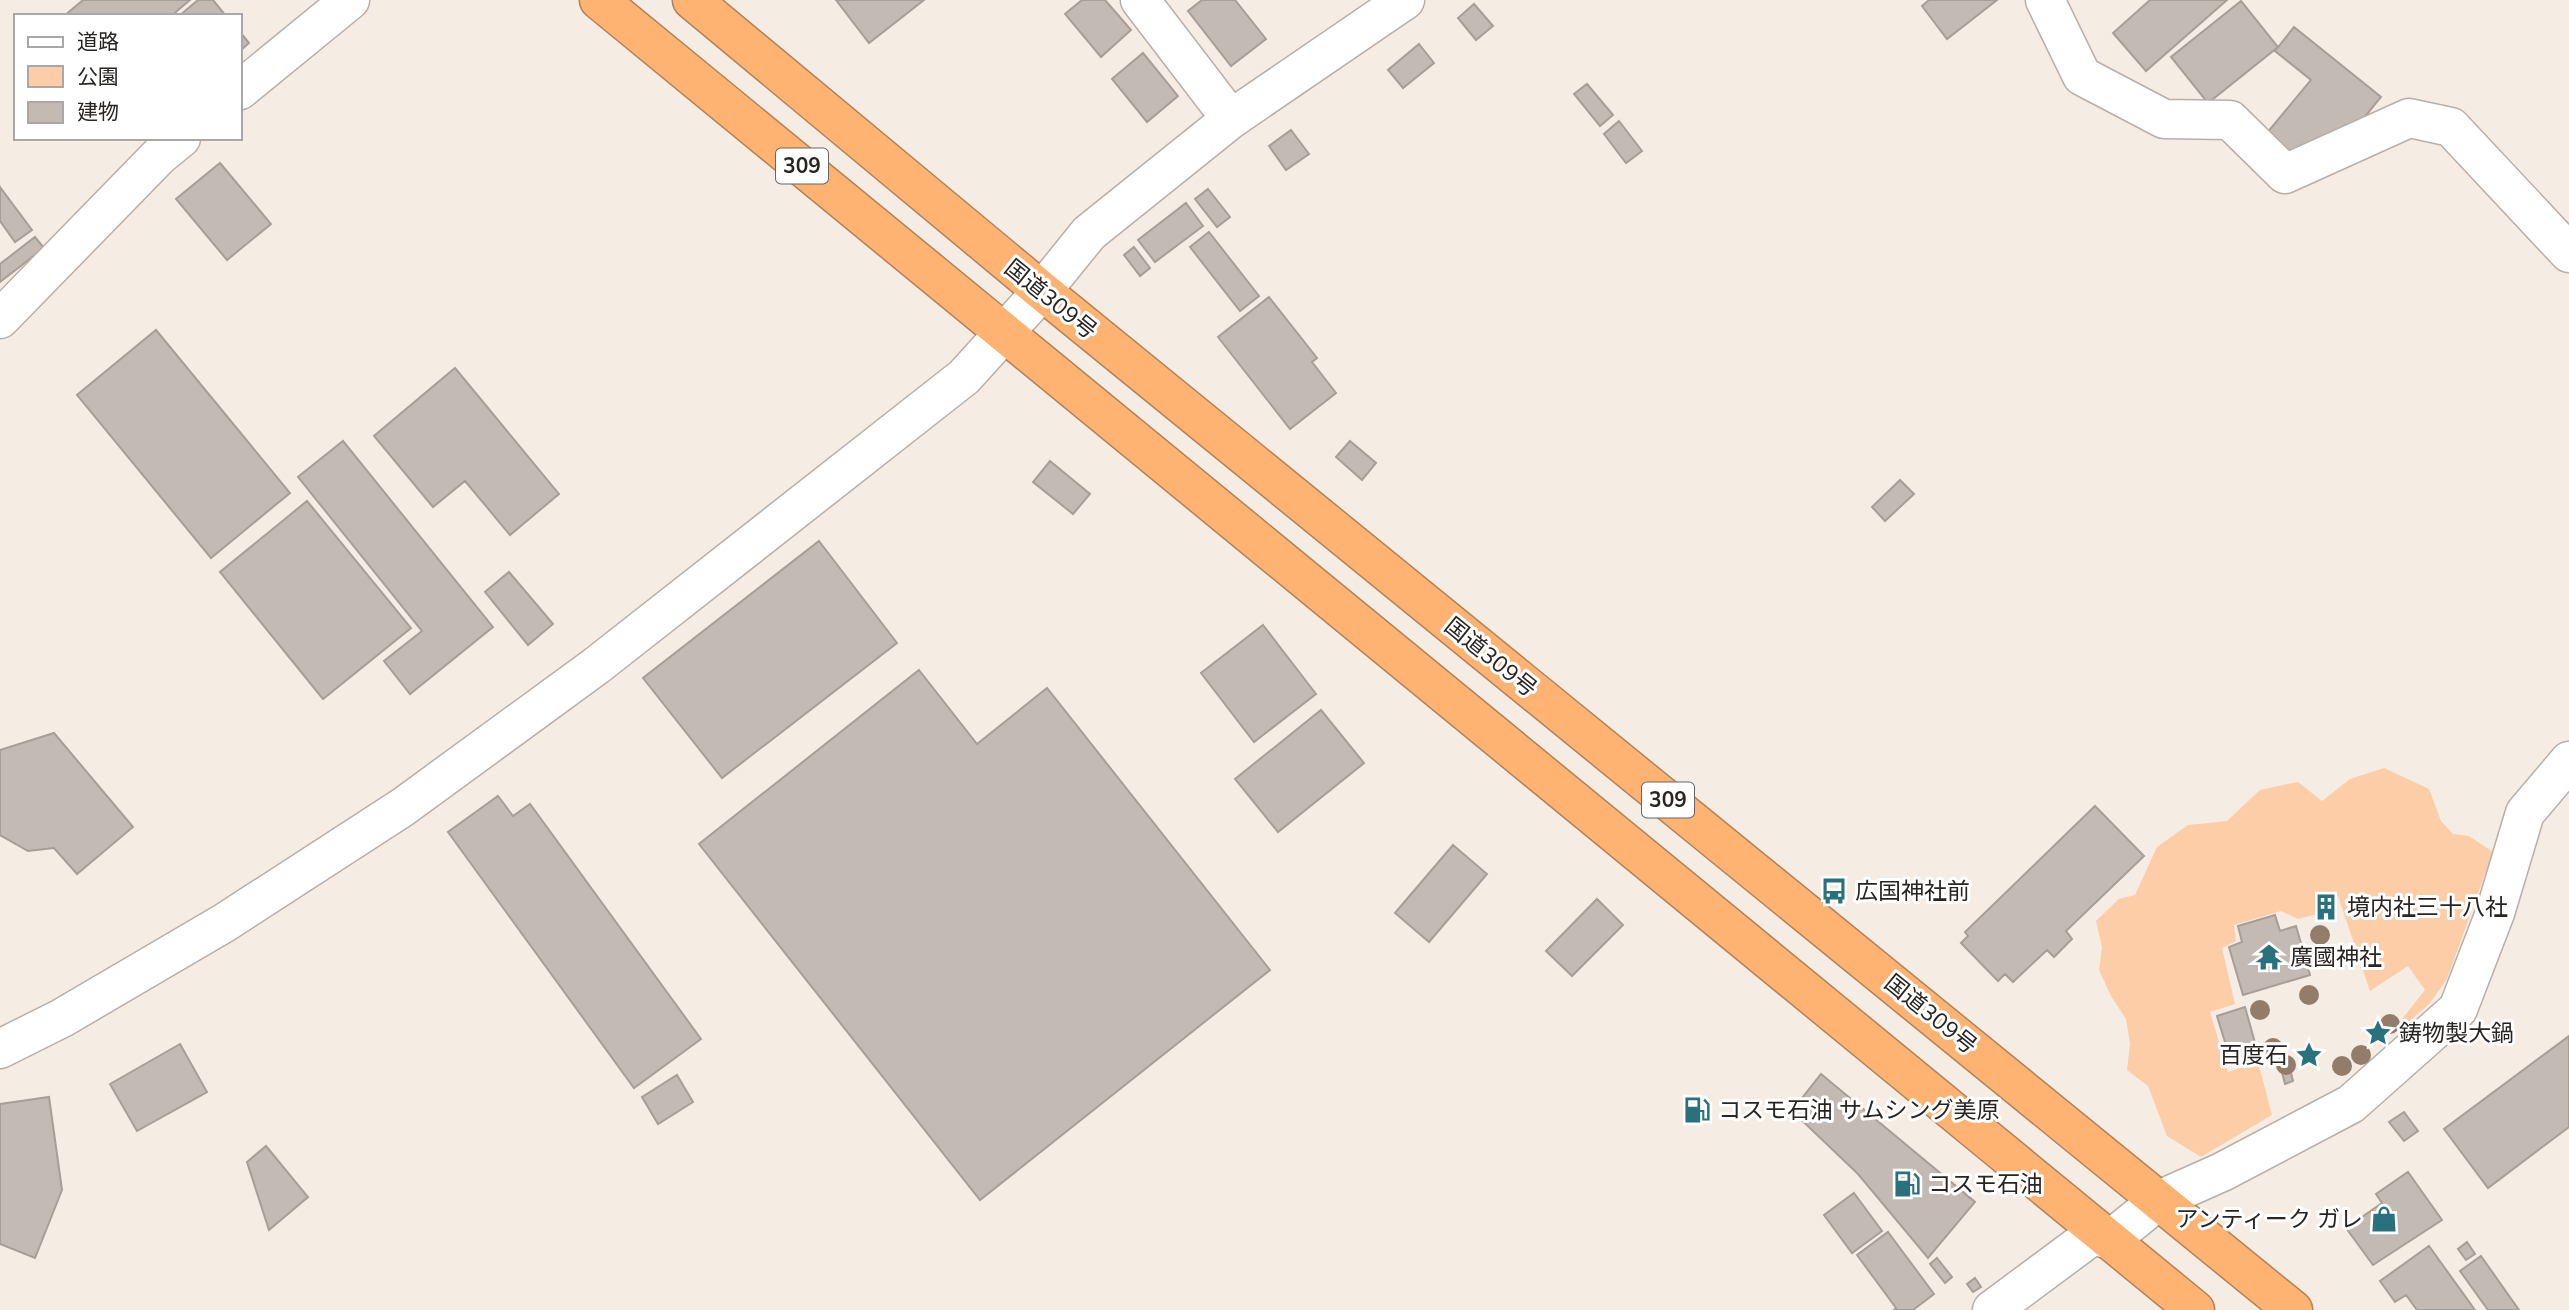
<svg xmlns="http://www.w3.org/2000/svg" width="2569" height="1310" viewBox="0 0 2569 1310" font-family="'Nunito Sans','Noto Sans JP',sans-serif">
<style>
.green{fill:#fccda7}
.building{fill:#c3bab3;stroke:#a69e97;stroke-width:2}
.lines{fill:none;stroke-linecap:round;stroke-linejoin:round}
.street-casing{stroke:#b8afa9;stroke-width:41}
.secondary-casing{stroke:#b8afa9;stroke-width:41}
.highway-casing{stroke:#b38157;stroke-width:41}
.street{stroke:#fff;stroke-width:38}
.secondary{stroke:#fff;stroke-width:38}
.highway{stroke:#feb373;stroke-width:38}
.tree{fill:#927d6a}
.labels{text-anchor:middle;stroke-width:6;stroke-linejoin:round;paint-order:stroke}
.shield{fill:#fff;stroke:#686664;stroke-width:2}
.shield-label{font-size:21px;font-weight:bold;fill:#282522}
.street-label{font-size:23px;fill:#282522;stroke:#fff}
.poi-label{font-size:23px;fill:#282522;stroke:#fff;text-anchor:start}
</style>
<rect width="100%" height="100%" fill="#f5ece4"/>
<path class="green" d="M2384,768L2429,789L2441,821L2453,834L2469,836L2493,852L2447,979L2430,1003L2403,1027L2399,1023L2425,990L2408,966L2370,991L2338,896L2316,903L2317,914L2298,919L2281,911L2234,925L2236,941L2222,948L2235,1004L2210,1012L2228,1072L2258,1062L2272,1115L2201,1157L2167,1136L2148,1086L2127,1070L2130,1044L2126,1019L2111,996L2099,970L2102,947L2096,921L2119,899L2135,895L2157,847L2188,825L2227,821L2260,790L2298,782L2322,801L2350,779Z"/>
<path class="building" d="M83,0H190L171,16H64Z
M198,0H213L226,16H179Z
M836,0H924L869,43Z
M1082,0H1105L1131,30L1101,57L1065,14Z
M1202,0H1235L1266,39L1231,66L1188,11Z
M1929,0H1997L1947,39L1922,6Z
M2150,0H2227L2146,71L2113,33Z
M2241,1L2278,47L2208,103L2171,57Z
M1474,4L1493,26L1476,40L1458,18Z
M2294,27L2381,97L2359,124L2294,156L2266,134L2311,80L2275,51Z
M240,32L249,43L240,51Z
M1419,44L1434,63L1403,88L1388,70Z
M1143,53L1178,96L1147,122L1112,79Z
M1587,84L1613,115L1600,126L1574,94Z
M1619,121L1642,151L1626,163L1604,134Z
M1291,130L1309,154L1286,170L1269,146Z
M220,163L271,224L227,260L176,199Z
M0,187L32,230L15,242L0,221Z
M1208,189L1230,217L1217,227L1195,199Z
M1186,203L1203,226L1155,262L1138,240Z
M1209,232L1259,296L1240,311L1190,247Z
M35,237L44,248L0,282V264Z
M1134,247L1150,268L1140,276L1124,255Z
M1269,297L1317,358L1312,362L1336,393L1290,429L1218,337Z
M156,330L290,493L211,558L77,395Z
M455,368L559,494L510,535L465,481L433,507L374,436Z
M343,441L493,627L410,694L384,661L422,631L298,477Z
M1350,441L1376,463L1362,480L1336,457Z
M1050,461L1090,494L1073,514L1033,482Z
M1900,480L1914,494L1885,521L1872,507Z
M307,501L411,628L323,699L220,572Z
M819,541L897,643L722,778L643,678Z
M509,572L553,624L528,645L485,592Z
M1263,625L1316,694L1254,742L1201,673Z
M919,670L977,744L1047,688L1270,970L980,1200L699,844Z
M1321,710L1364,763L1278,832L1235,779Z
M54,733L133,827L77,874L54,848L28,851L0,835V750Z
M498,796L513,816L530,804L701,1039L634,1088L448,832Z
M2095,806L2144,856L2066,931L2072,939L2054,957L2047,950L2013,982L2005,974L1998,981L1961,943L1968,936L1965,932Z
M1453,845L1487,874L1429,942L1395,913Z
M1597,899L1623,925L1572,976L1546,951Z
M2330,901L2332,911L2322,914L2319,904Z
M2275,915L2280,931L2296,926L2310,975L2243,995L2229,947L2242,942L2238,926Z
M2245,1007L2259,1057L2232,1065L2217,1016Z
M2569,1036V1127L2488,1188L2444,1129Z
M180,1044L207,1092L137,1131L110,1084Z
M2290,1069L2293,1081L2285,1084L2282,1072Z
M1821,1074L1975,1202L1928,1258L1858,1174L1792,1111Z
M677,1075L693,1102L658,1124L642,1097Z
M49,1097L62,1190L35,1258L0,1244V1104Z
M2404,1112L2418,1131L2404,1141L2389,1122Z
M266,1146L308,1197L269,1230L247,1162Z
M2408,1172L2442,1220L2373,1265L2346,1228L2382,1203L2376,1194Z
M1854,1193L1882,1231L1852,1253L1824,1215Z
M1888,1232L1934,1294L1913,1310H1894L1896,1308L1857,1255Z
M2467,1242L2475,1254L2466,1260L2458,1249Z
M2429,1246L2475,1310H2417L2406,1295L2395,1302L2380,1281Z
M2481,1256L2519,1310H2488L2460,1271Z
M1937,1258L1952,1277L1945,1283L1930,1264Z
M1975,1278L1981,1287L1973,1292L1967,1284Z"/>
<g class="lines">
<g class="street-casing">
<path id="street" d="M1140,0L1231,119
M2045,0L2082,76L2164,119L2230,120L2285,174L2409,118L2451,127L2569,253
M240,90L350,0
M1042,291L1089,233L1231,119L1405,0
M0,319L159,156L181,138
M1992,1310L2093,1235L2110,1240L2159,1200L2222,1172L2351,1104L2458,1009L2495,913L2525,813L2569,761"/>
</g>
<g class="secondary-casing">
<path id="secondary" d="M0,1049L62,1018L224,923L403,807L596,666L964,377L1042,291"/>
</g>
<g class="highway-casing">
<path id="highway" d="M599,0L2195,1310
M692,0L1042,291L2293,1310"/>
</g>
<use href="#street" class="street"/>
<use href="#secondary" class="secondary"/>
<use href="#highway" class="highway"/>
</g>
<g class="tree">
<circle cx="2320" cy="935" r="10"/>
<circle cx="2309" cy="995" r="10"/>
<circle cx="2260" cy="1010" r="10"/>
<circle cx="2390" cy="1024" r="10"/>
<circle cx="2273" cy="1048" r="10"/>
<circle cx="2361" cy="1055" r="10"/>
<circle cx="2286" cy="1065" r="10"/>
<circle cx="2342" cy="1066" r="10"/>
</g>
<defs>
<g id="bus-bare" transform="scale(2.1)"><path d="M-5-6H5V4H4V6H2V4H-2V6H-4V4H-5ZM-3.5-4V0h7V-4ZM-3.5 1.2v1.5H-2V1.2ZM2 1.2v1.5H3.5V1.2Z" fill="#2a717e" stroke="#fff" stroke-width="2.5" paint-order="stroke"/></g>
<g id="building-bare" transform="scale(2.1)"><path d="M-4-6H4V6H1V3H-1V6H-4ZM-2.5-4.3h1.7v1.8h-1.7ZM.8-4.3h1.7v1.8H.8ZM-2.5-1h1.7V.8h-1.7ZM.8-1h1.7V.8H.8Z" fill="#2a717e" stroke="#fff" stroke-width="2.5" paint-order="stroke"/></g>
<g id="temple-bare" transform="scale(2.1)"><path d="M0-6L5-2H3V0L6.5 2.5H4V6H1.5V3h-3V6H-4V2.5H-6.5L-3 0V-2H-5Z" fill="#2a717e" stroke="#fff" stroke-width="2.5" paint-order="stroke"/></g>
<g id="sight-bare" transform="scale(2.1)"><path d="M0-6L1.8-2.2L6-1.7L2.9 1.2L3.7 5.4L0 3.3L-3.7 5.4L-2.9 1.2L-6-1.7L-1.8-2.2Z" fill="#2a717e" stroke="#fff" stroke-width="2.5" paint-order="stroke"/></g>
<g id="fuel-bare" transform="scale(2.1)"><path d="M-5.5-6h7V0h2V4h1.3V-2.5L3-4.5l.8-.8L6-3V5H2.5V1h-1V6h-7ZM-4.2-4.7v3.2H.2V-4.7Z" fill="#2a717e" stroke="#fff" stroke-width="2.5" paint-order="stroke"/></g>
<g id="shop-bare" transform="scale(2.1)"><path d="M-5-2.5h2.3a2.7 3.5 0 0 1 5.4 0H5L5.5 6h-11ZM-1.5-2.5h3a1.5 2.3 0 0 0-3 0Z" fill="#2a717e" stroke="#fff" stroke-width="2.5" paint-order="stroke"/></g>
</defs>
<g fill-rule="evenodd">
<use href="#bus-bare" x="1834" y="891"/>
<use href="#building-bare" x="2326" y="907"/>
<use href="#temple-bare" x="2269" y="957"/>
<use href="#sight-bare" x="2378" y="1033"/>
<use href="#sight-bare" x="2309" y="1055"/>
<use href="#fuel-bare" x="1697" y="1110"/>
<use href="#fuel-bare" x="1907" y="1184"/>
<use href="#shop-bare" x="2384" y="1219"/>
</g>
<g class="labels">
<g class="shield">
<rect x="776" y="148.5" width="52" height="35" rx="5"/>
<rect x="1642" y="782.5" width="52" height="35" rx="5"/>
</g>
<g class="shield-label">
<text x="802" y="173">309</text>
<text x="1668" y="807">309</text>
</g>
<g class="street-label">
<text transform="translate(1051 299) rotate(39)" y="8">国道309号</text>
<text transform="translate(1491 657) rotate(39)" y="8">国道309号</text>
<text transform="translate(1931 1014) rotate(39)" y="8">国道309号</text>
</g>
<g class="poi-label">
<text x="1855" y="899">広国神社前</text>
<text x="2347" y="915">境内社三十八社</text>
<text x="2290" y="965">廣國神社</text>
<text x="2399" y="1041">鋳物製大鍋</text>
<text x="2288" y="1063" text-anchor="end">百度石</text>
<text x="1718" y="1118">コスモ石油 サムシング美原</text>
<text x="1928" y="1192">コスモ石油</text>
<text x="2363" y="1227" text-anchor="end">アンティーク ガレ</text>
</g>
</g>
<rect x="14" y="14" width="228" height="126" fill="#ffffff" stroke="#a9a8a7" stroke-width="2"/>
<rect x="28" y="37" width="35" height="10" fill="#ffffff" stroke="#a9a8a7" stroke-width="2"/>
<text x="77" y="49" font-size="21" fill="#282522">道路</text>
<rect x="28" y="66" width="35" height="21" fill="#fccda7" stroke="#a9a8a7" stroke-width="2"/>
<text x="77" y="84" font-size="21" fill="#282522">公園</text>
<rect x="28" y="102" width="35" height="21" fill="#c3bab3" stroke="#a9a8a7" stroke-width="2"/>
<text x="77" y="119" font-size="21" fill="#282522">建物</text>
</svg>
